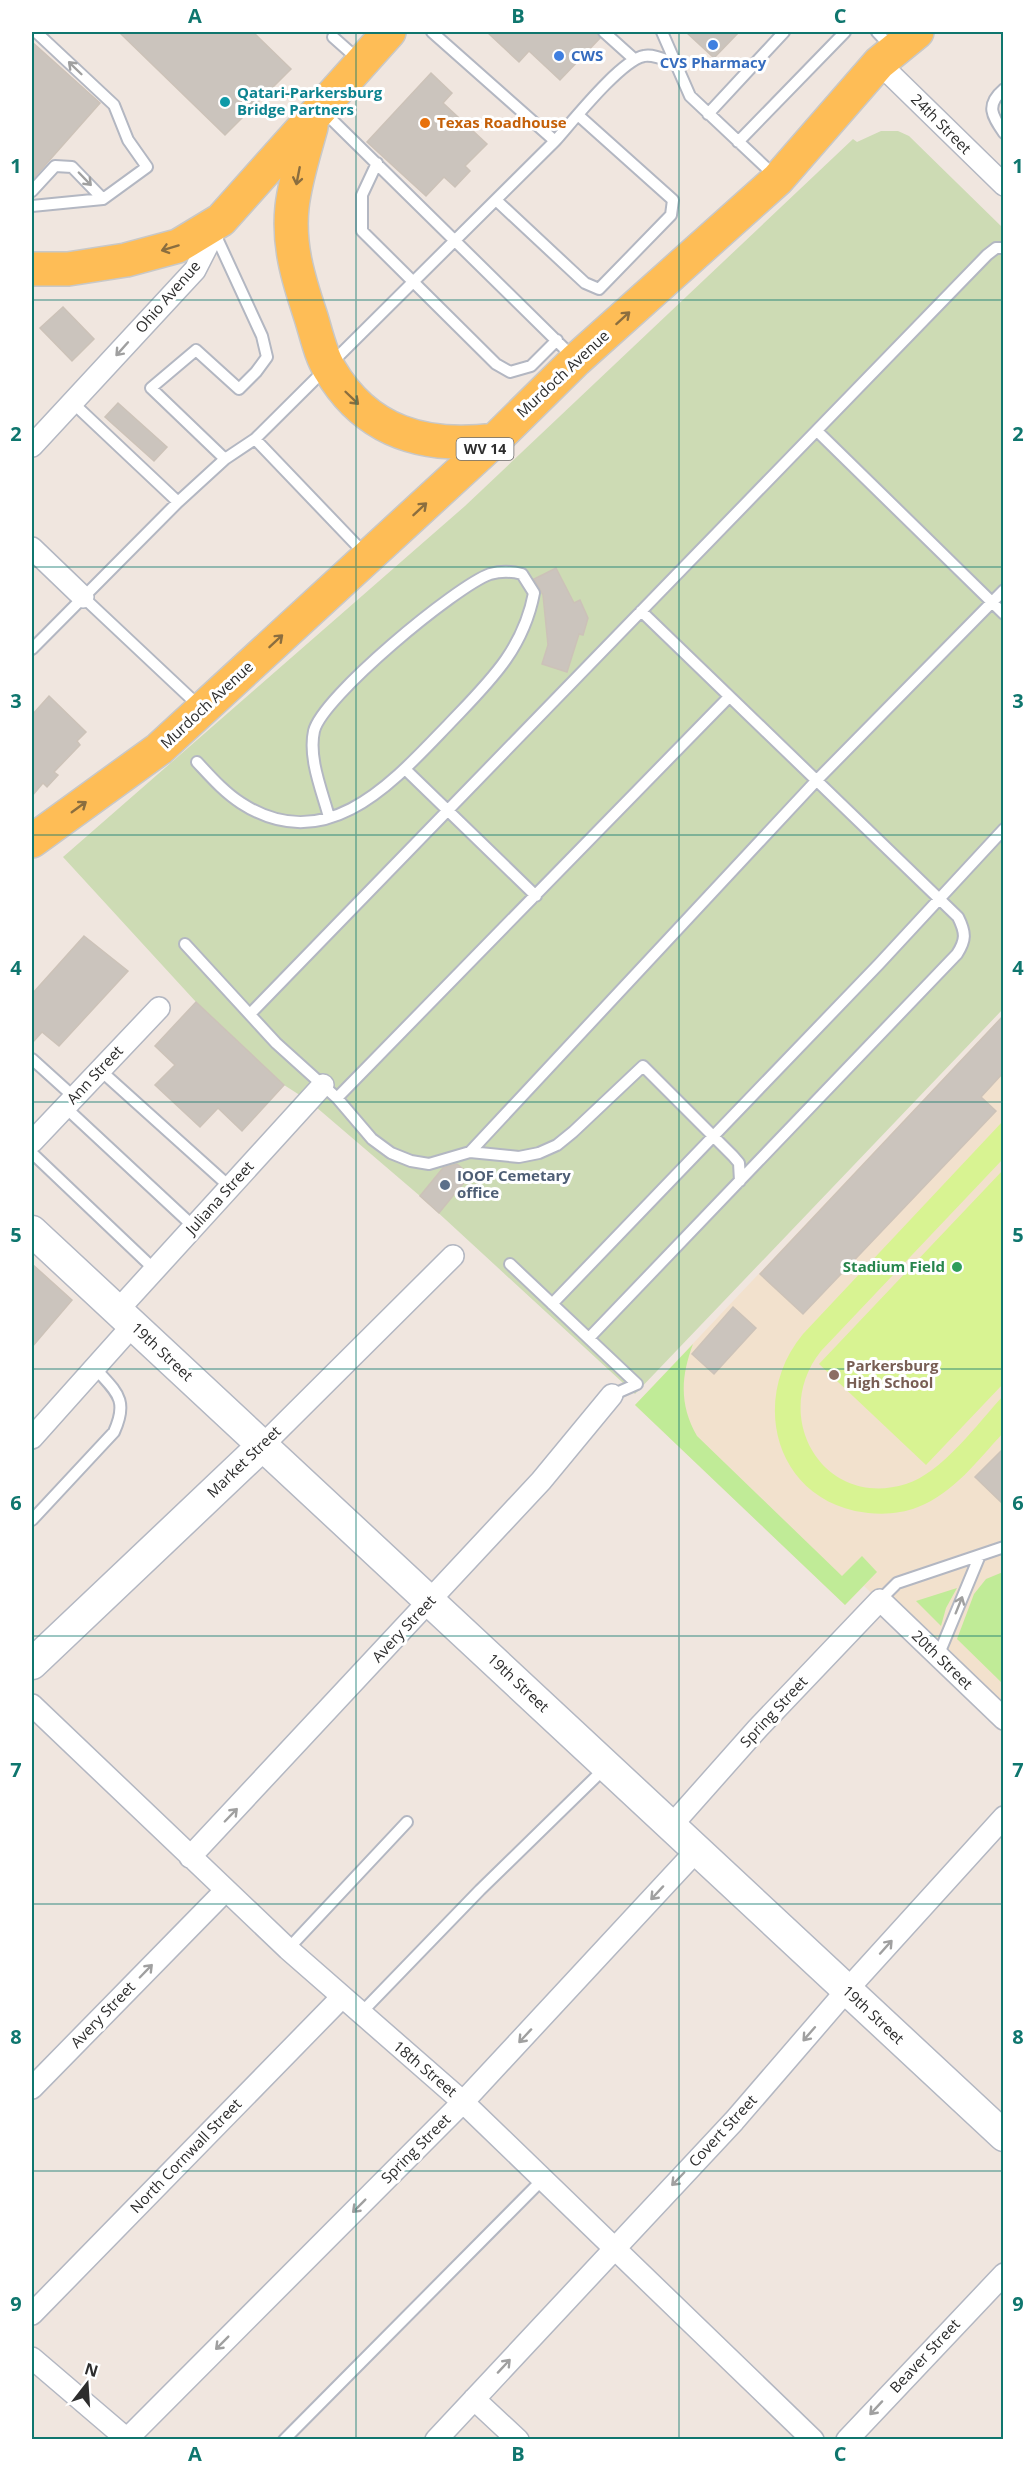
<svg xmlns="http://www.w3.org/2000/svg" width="1035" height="2471" viewBox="0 0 1035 2471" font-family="'Open Sans',sans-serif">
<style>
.education{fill:#f2e1cd}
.green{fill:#c0eb97}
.cemetery{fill:#cddbb4}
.pitch{fill:#d8f392}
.building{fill:#cbc4bd;stroke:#ccc2b8;stroke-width:1.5}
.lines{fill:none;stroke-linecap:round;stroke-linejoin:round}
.lane-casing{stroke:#b3b7c2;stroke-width:14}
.street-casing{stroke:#b3b7c2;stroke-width:24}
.secondary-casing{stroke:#b3b7c2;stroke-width:33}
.primary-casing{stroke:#c8c8c8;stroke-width:36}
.lane{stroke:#fff;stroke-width:10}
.street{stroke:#fff;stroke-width:21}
.secondary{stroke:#fff;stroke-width:30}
.primary{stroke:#febd56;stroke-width:33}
.oneway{stroke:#a0a0a0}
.oneway2{stroke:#8b6e3f}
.grid{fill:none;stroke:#0f766e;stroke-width:1.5;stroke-opacity:0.55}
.shop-dot{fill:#3f7fe0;stroke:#fff;stroke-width:2}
.culture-dot{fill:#0f9aa8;stroke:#fff;stroke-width:2}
.food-dot{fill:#e8710a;stroke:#fff;stroke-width:2}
.service-dot{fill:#5c6f8a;stroke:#fff;stroke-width:2}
.leisure-dot{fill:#2e9e5b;stroke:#fff;stroke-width:2}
.education-dot{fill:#8d6e63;stroke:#fff;stroke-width:2}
.labels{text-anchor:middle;stroke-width:6;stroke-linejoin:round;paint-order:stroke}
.shield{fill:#fff;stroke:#6c6c6c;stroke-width:1.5}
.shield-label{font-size:14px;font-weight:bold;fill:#2d2d2d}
.shop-label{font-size:15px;font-weight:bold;fill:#366cbe;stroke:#fff;text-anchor:start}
.culture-label{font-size:15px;font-weight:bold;fill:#0d838f;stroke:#fff;text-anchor:start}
.food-label{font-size:15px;font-weight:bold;fill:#c56008;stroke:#fff;text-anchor:start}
.street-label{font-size:15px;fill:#2d2d2d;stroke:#fff}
.service-label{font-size:15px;font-weight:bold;fill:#4e5e75;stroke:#fff;text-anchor:start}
.leisure-label{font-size:15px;font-weight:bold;fill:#27864d;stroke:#fff;text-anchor:end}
.education-label{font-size:15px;font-weight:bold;fill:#785e54;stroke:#fff;text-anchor:start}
.neatline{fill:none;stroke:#0f766e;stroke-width:2}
.grid-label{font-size:20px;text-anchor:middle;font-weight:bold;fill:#0f766e}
</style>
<rect width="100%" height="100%" fill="#f0e6df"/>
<path class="education" d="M1003,1015V1719L864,1586L845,1605L635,1405Z"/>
<path class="green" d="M693,1344C681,1376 679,1405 697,1436L842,1576L862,1556L877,1572L845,1605L635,1405Z
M1003,1572V1684L957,1639L974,1594L986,1579Z
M957,1588L946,1608L941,1626L916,1601Z"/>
<path class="cemetery" d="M881,131H898L909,136L1003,228V1009L635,1394L420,1196L309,1101L284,1085L196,1002L63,857L465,506L853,139L857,142Z"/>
<path class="pitch" d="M1003,1121V1159L821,1351C769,1416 823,1510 906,1484C942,1473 978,1423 1003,1396V1433C978,1460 954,1493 918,1507C898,1515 876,1515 855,1511C771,1492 752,1395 803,1334Z
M1003,1170V1384L926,1465L819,1364Z"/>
<path class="building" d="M119,32H253L291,69L225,135Z
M487,32H597L600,38L560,80L529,51L519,62Z
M686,32H739L714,58Z
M32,42L100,103L32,180Z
M431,73L452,93L443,103L487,144L465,166L470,171L455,187L444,177L426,196L367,142Z
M63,307L94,339L72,361L40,328Z
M118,403L167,447L154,461L105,417Z
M556,568L574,603L580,600L588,618L583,635L579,634L567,672L542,664L548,645L543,595L534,579Z
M49,696L86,732L77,741L80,745L54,772L58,775L47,787L43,783L32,796V715Z
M84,936L128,971L59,1046L42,1032L32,1043V994Z
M196,1002L284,1085L242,1131L218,1108L200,1127L155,1085L175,1065L155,1046Z
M1004,1015V1072L981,1097L996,1111L803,1314L760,1274Z
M457,1164L470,1175L439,1213L420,1196L443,1168Z
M32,1264L72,1300L32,1347Z
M733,1307L756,1328L714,1374L692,1354Z
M1004,1448V1505L975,1477Z"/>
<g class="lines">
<g class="lane-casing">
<path id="lane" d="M604,32L634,59
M662,32L690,96L776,177
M877,32L892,48
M333,37L360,61
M1004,89C985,105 992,116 1004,133
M322,110L574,358
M708,114L784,32
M555,141C572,122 621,60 644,56C653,54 666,60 675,63
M738,142L845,32
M377,163L362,195V231L496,364L510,372L531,366L557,340
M32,191L55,166L72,167L103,199
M496,200L585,283L599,289L671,215L673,200L578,115
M32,206L103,199L147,167L128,140L114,105L36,32
M215,234L262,336L267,357L256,372L239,389L196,350L151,388L225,459
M73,403L178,502
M817,431L1004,614
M255,439L555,141L432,32
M83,597L200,707
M32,649L178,502L225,459L255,439L366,555
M197,762C211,777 224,792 241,803C327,859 394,781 449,724C488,683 523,651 534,593L522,574C511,571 501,571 490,574C456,586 322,697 314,731C308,758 322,791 329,817
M406,770L536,896
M185,944L276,1043L337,1098L372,1139L391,1153L411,1161L429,1164L470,1152L519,1157L539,1153L557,1145L573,1132L643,1066L733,1156L739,1163L740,1181
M251,1013L987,255L996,248H1004
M32,1059L74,1097
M100,1070L230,1187
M337,1098L728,698
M65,1107L194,1227
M470,1152L816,781L1004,590
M32,1153L154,1269
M510,1264L637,1384L612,1395
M552,1304L879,964L1004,829
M589,1338L957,954C966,940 966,933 958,917L641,611
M32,1520L114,1432C129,1399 116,1392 95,1368
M880,1600L897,1583L1004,1547
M938,1656L980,1555
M288,1949L407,1822
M360,2014L480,1890L605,1768
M284,2440L544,2178"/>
</g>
<g class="street-casing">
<path id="street" d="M879,63L1004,185
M32,446L195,270L219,223
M32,548L83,597
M32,1142L159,1008
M118,1310L323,1085
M32,1438L133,1325
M263,1445L453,1256
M32,1705L288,1949L463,2102L813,2440
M671,1826L758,1728L880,1600L1004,1719
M190,1857L541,1481L612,1395
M32,2088L225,1891
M32,2314L341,1998
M32,2358L128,2440
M474,2399L518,2440
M126,2440L463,2102L697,1850
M436,2440L734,2121L847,1990L1004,1817
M847,2440L1004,2274"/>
</g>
<g class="secondary-casing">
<path id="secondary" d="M32,1231L1004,2136
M32,1664L263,1445"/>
</g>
<g class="primary-casing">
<path id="primary" d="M311,127C304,153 295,180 292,207C288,245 298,278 310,314C316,332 320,354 330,370C367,433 426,449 495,440
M32,269H68L126,260L178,246L221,220L389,32
M32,841L159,749L495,440L576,360L778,179L879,63L917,32"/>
</g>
<use href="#lane" class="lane"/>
<use href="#street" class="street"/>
<use href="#secondary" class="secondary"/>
<use href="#primary" class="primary"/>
</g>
<defs><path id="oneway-shaft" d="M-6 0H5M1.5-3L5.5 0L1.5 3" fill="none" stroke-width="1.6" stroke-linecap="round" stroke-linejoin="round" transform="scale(1.5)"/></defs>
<g class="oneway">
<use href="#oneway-shaft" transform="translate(75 68) rotate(-136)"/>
<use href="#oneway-shaft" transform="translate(85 179) rotate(46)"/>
<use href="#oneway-shaft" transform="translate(122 349) rotate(132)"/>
<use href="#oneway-shaft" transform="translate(959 1605) rotate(-68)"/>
<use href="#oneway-shaft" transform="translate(231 1815) rotate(-46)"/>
<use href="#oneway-shaft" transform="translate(657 1893) rotate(133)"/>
<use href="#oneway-shaft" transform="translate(886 1947) rotate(-48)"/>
<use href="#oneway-shaft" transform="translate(146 1971) rotate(-46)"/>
<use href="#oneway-shaft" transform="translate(809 2034) rotate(131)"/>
<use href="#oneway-shaft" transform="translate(525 2036) rotate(133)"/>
<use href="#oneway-shaft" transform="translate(678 2179) rotate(134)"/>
<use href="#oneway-shaft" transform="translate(359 2206) rotate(135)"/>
<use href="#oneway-shaft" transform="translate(222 2343) rotate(135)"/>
<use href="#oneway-shaft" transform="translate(504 2366) rotate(-47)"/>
<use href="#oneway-shaft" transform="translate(876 2408) rotate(133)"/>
</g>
<g class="oneway2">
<use href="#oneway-shaft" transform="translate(298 176) rotate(101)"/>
<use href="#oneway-shaft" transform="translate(170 248) rotate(163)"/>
<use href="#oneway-shaft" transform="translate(623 318) rotate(-42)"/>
<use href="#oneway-shaft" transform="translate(352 398) rotate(44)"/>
<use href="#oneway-shaft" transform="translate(420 509) rotate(-43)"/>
<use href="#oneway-shaft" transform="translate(276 641) rotate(-43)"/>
<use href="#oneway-shaft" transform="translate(79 807) rotate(-36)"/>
</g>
<path class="grid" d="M356,32V2440M679,32V2440M32,300H1004M32,567H1004M32,835H1004M32,1102H1004M32,1369H1004M32,1636H1004M32,1904H1004M32,2171H1004"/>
<g class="shop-dot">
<circle cx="713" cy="45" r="6"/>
<circle cx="559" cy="56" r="6"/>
</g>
<circle class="culture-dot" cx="225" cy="102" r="6"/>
<circle class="food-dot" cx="425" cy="123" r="6"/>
<circle class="service-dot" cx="445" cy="1185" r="6"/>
<circle class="leisure-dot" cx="957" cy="1267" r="6"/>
<circle class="education-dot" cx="834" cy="1375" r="6"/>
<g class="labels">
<rect class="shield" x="456.5" y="438" width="57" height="22" rx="4.5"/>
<g class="shield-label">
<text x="485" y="454">WV 14</text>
</g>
<g class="shop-label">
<text x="571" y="61">CWS</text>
<text x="713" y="68" text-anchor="middle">CVS Pharmacy</text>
</g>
<g class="culture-label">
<text x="237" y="98">Qatari-Parkersburg<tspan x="237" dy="17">Bridge Partners</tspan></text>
</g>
<g class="food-label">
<text x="437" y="128">Texas Roadhouse</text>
</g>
<g class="street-label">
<text transform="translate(941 124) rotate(45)" y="5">24th Street</text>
<text transform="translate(168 297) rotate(-49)" y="5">Ohio Avenue</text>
<text transform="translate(563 374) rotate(-43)" y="5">Murdoch Avenue</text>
<text transform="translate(207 705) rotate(-43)" y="5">Murdoch Avenue</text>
<text transform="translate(95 1075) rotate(-47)" y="5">Ann Street</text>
<text transform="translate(220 1198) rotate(-48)" y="5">Juliana Street</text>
<text transform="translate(162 1352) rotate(43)" y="5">19th Street</text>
<text transform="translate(244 1462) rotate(-44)" y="5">Market Street</text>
<text transform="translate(404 1629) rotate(-47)" y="5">Avery Street</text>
<text transform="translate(942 1660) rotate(44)" y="5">20th Street</text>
<text transform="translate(518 1683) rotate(43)" y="5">19th Street</text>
<text transform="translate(774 1712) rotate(-47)" y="5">Spring Street</text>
<text transform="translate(103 2015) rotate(-46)" y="5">Avery Street</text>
<text transform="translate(873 2015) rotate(43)" y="5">19th Street</text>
<text transform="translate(425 2069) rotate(40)" y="5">18th Street</text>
<text transform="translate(723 2131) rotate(-47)" y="5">Covert Street</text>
<text transform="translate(416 2149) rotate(-45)" y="5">Spring Street</text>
<text transform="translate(186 2156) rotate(-46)" y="5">North Cornwall Street</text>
<text transform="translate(925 2356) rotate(-47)" y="5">Beaver Street</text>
</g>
<g class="service-label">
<text x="457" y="1181">IOOF Cemetary<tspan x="457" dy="17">office</tspan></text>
</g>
<g class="leisure-label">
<text x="945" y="1272">Stadium Field</text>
</g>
<g class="education-label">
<text x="846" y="1371">Parkersburg<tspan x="846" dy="17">High School</tspan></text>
</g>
</g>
<rect width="1035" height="2471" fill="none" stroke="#ffffff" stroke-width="66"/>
<g transform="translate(87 2384) rotate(17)" stroke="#ffffff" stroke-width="4.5" paint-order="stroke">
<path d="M0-4.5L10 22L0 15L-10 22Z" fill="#2d2d2d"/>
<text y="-9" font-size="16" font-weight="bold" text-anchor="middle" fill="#2d2d2d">N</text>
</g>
<rect x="33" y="33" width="969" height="2405" class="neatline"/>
<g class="grid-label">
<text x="195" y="23">A</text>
<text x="518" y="23">B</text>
<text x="840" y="23">C</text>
<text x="16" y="173">1</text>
<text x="1018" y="173">1</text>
<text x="16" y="441">2</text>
<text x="1018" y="441">2</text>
<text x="16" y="708">3</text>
<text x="1018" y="708">3</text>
<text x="16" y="975">4</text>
<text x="1018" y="975">4</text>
<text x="16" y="1242">5</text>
<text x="1018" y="1242">5</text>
<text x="16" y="1510">6</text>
<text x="1018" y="1510">6</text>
<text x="16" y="1777">7</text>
<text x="1018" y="1777">7</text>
<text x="16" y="2044">8</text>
<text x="1018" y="2044">8</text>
<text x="16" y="2311">9</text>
<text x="1018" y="2311">9</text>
<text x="195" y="2461">A</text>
<text x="518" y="2461">B</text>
<text x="840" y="2461">C</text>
</g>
</svg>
